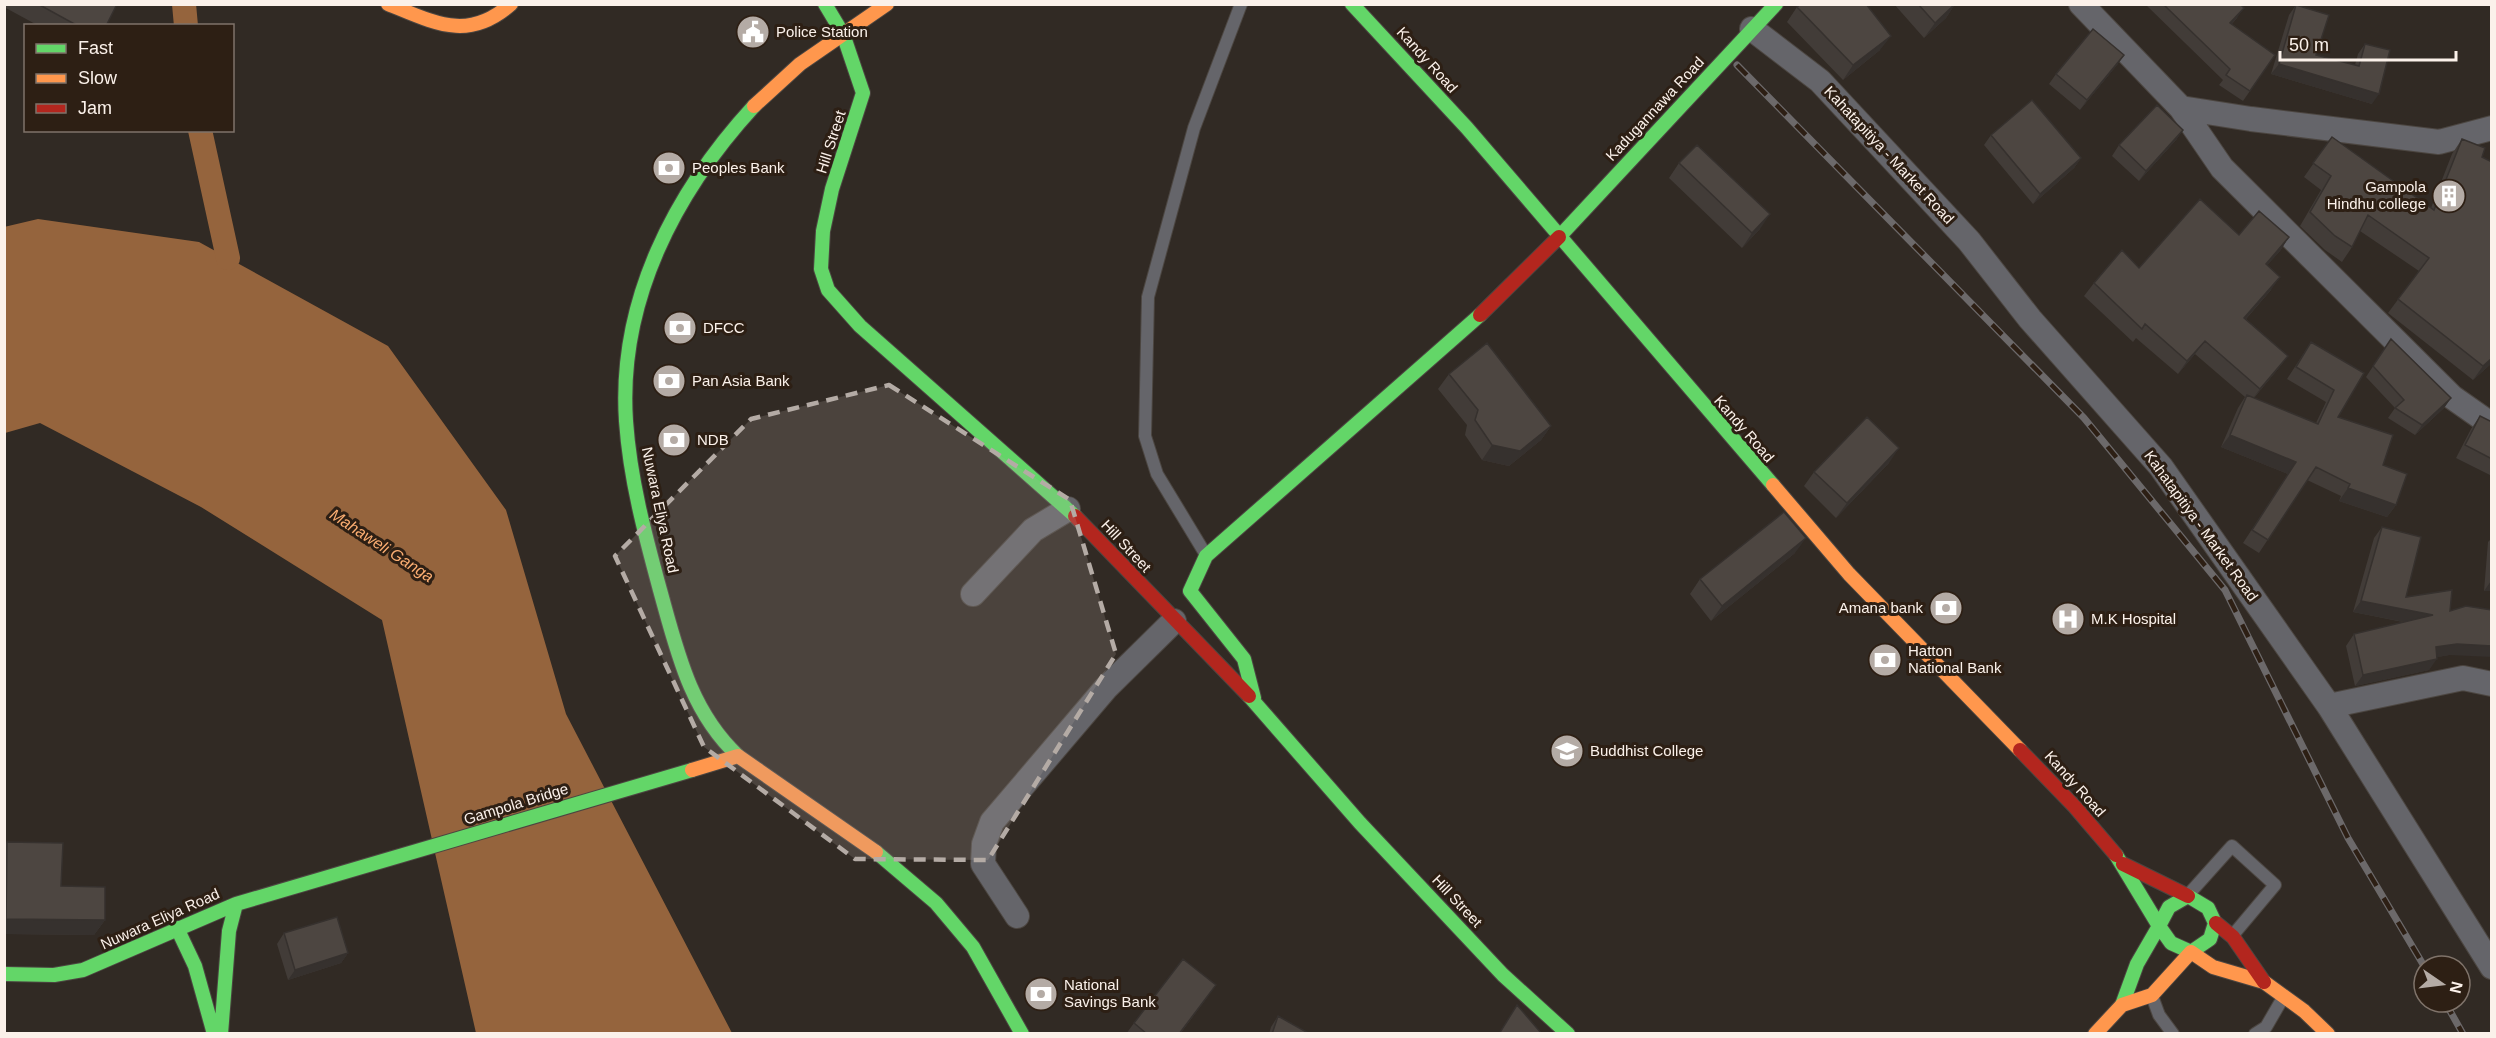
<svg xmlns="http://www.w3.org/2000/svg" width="2496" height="1038" viewBox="0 0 2496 1038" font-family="Arial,sans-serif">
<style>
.water{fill:#95643d}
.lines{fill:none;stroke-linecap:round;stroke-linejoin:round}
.canal{stroke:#95643d;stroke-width:24}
.lane-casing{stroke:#4c4641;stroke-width:14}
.street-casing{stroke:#4c4641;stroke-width:26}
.fast-casing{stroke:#4c4641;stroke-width:16}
.slow-casing{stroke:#4c4641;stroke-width:16}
.jam-casing{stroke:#4c4641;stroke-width:16}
.lane{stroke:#65656a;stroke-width:12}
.street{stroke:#65656a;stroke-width:24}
.fast{stroke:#63d668;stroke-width:14}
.slow{stroke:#ff974d;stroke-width:14}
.jam{stroke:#b3261e;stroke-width:14}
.rail-casing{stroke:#6c696a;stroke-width:7}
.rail{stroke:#2d1f14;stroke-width:4.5;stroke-dasharray:14;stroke-linecap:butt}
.wall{fill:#423c38}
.shaded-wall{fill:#36312e}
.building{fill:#4d4641;stroke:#36312e;stroke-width:1.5}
.marked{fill:#b4aba5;fill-opacity:0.2;stroke:#b4aba5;stroke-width:4.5;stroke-dasharray:12 8;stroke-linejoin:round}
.labels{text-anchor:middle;stroke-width:6;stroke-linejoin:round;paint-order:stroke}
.poi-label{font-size:15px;fill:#fbf1ea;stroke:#2d1f14;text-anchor:start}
.street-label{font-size:15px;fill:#fbf1ea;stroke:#2d1f14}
.water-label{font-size:16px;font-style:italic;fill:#fcae72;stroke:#2d1f14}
</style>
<rect width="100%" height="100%" fill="#312a24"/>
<path class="water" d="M38,219L199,242L388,346L506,510L566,714L732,1033H476L382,620L201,507L40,423L5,433L4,227Z"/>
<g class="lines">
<path class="canal" d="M184,4L186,26
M200,130L228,258"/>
<g class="lane-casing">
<path id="lane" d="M1206,555L1157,474L1145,436L1148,297L1194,128L1241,4
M2188,895L2232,846L2275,885L2233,935
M2152,996L2159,1015L2173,1034
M2255,1034L2266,1027L2284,996"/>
</g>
<g class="street-casing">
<path id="street" d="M2081,4L2181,108L2222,168L2452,397L2492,425
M1752,29L1820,81L1969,241L2030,319L2161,467L2329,706L2492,967
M2181,108L2251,119L2439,142L2492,128
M973,594L1033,530L1068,509
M2329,706L2463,678L2492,684
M1017,916L983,864L984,844L992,822L1106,688L1174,621"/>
</g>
<g class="fast-casing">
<path id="fast" d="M825,4L843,34L863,93L832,189L823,231L821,269L828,290L860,326L1075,516
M1352,4L1467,128L1773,485
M1559,237L1776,4
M1249,696L1360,823L1503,975L1568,1034
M1254,698L1244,659L1190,591L1206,556L1480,315
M738,756C690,711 677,651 660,590C645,535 630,479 626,421C618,301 675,192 754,106
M876,852L936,903L973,947L1022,1034
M2116,855L2159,926
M2188,896L2208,908L2215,923L2210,939L2191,952L2171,943L2159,926L2169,907Z
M177,928L195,966L214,1034
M4,974L54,975L83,970L236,904L692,770
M2122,1005L2137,964L2159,926
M221,1034L229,931L236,904"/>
</g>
<g class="slow-casing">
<path id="slow" d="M388,4C435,23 468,42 511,4
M754,106L800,64L887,4
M1773,485L1849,574L2020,750
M692,770L738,756L876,852
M2095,1034L2122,1005L2152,995L2191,952L2213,967L2264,982L2304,1011L2328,1034"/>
</g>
<g class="jam-casing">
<path id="jam" d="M1480,315L1559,237
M1075,516L1249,696
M2020,750L2075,807L2116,855
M2123,864L2188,896
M2216,923L2233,937L2264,982"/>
</g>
<use href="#lane" class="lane"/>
<use href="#street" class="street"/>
<use href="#fast" class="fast"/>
<use href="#slow" class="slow"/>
<use href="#jam" class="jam"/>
<g class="rail-casing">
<path id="rail" d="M1737,65L2084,418L2225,590L2348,838L2424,966
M2445,1002L2463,1034"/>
</g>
<use href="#rail" class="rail"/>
</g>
<path class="wall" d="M4,4H117L106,26H39L4,7Z
M1894,4H1955L1946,18L1924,38Z
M2145,4H2240L2237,18L2232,24L2275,55L2243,101L2219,85L2223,80Z
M2296,5L2316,55L2355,65L2358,54L2365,44L2372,104L2271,74L2289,15Z
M1797,7L1880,50L1843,80L1787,22Z
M2124,55L2117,65L2080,110L2049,84L2056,74Z
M2183,130L2176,140L2139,181L2112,156L2119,145Z
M1991,135L2081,158L2074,168L2033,204L1984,145Z
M2332,137L2431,208L2452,154L2462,139L2482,157L2492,363L2473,380L2388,313L2419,271L2360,231L2352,247L2342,262L2325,250L2300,226L2321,190L2304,177Z
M1679,163L1760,229L1742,248L1669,178Z
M2239,235L2289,237L2280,251L2267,265L2271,290L2246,319L2288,356L2278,369L2254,398L2316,423L2326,402L2287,379L2311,342L2364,373L2338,417L2383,465L2396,505L2387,517L2339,501L2341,496L2307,480L2259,553L2243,543L2288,474L2221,447L2238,408L2245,397L2195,354L2178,374L2136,338L2133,342L2084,296L2094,283Z
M2391,339L2451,398L2444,408L2415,435L2388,418L2395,408L2366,377Z
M1449,374L1551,426L1541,440L1509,466L1482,460L1465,435L1467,425L1438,389Z
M2480,416L2492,422V476L2456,458L2471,429Z
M1889,463L1836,518L1804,486L1814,472Z
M2382,527L2406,597L2450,611L2449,655L2437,657L2429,670L2355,686L2346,646L2354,634L2403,622L2353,612L2374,538Z
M2492,538V591H2484L2488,542Z
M1795,553L1711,621L1690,594L1700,579Z
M7,842L105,920L94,935L4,934V846Z
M284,933L348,953L341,963L288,980L277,944Z
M1209,995L1180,1034H1126L1134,1023Z
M1278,1016L1310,1034H1269L1271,1027Z"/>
<path class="shaded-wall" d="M1955,4L1946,18L1924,38L1935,23Z
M2244,8L2237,18L2223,33L2230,23Z
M1891,36L1880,50L1843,80L1853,65Z
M2124,55L2117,65L2080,110L2087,100Z
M2279,64L2379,94L2372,104L2271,74Z
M2183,130L2176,140L2139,181L2146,171Z
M2081,158L2074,168L2033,204L2040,194Z
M1770,214L1760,229L1742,248L1752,233Z
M2289,237L2280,251L2257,277L2266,264Z
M2280,277L2271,290L2235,331L2244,318Z
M2205,341L2195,354L2178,374L2187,361Z
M2288,356L2278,369L2250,402L2260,389Z
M2492,358V363L2473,380L2483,366Z
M2451,398L2444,408L2415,435L2422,425Z
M1551,426L1541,440L1509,466L1482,460L1492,445Z
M2230,435L2296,462L2288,474L2221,447Z
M1899,448L1889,463L1836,518L1847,503Z
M2348,488L2396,505L2387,517L2339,501Z
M1806,538L1795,553L1711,621L1722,606Z
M2491,581L2492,591H2484Z
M2361,601L2433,615L2425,626L2353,612Z
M2457,644L2492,646V657L2449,655L2428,659L2436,647Z
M2437,659L2429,670L2355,686L2363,675Z
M6,919L105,920L94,935L4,934V920Z
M348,953L341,963L288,980L295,970Z"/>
<path class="building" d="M38,4H117L106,26H78Z
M1801,4H1866L1891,36L1853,65L1797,7Z
M1918,4H1955L1935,23Z
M2163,4H2240L2244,8L2230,23L2275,55L2250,91L2226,75L2230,69Z
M2296,5L2329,15L2316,55L2359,66L2365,44L2390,50L2379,94L2279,64Z
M2093,29L2124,55L2087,100L2056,74Z
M2032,100L2081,158L2040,194L1991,135Z
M2157,105L2183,130L2146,171L2119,145Z
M2332,137L2434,210L2462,139L2485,148L2482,157L2492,162V358L2483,366L2398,299L2429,258L2368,215L2352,247L2335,236L2310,212L2331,176L2313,163Z
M1697,145L1770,214L1752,233L1679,163Z
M2200,199L2239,235L2259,211L2289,237L2266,264L2280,277L2244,318L2288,356L2260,389L2205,341L2187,361L2145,324L2142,329L2094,283L2122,250L2139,268Z
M2391,339L2451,398L2422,425L2395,408L2404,400L2373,366Z
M2311,342L2364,373L2338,417L2393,435L2383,465L2407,474L2396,505L2348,488L2350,484L2316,467L2268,540L2252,530L2296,462L2230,435L2247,395L2318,424L2334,390L2296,367Z
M1487,343L1551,426L1520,451L1492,445L1475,420L1478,410L1449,374Z
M2480,416L2492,422V459L2465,445Z
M1867,417L1899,448L1847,503L1814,472Z
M1784,512L1806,538L1722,606L1700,579Z
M2382,527L2421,537L2406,597L2452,590L2450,611L2466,606L2492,610V646L2457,644L2436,647L2437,659L2363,675L2354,634L2433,615L2361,601Z
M7,842L63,843L61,886L105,887V920L6,919Z
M337,917L348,953L295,970L284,933Z
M1183,959L1216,985L1179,1034H1147L1134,1023Z
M1517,1005L1542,1034H1499Z
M1278,1016L1310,1034H1272Z"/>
<path class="marked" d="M889,385L1070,500L1116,654L988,860L855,859L704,747L615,556L751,419Z"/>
<defs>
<g id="civic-disc" transform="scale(1.725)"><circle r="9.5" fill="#b4aba5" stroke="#2d1f14"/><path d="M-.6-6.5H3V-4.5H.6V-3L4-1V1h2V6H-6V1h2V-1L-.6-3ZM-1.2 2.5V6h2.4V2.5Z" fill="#fff"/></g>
<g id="bank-disc" transform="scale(1.725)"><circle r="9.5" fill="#b4aba5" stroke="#2d1f14"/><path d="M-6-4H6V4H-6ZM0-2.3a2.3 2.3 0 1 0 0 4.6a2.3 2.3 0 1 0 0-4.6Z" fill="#fff"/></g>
<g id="building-disc" transform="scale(1.725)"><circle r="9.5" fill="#b4aba5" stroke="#2d1f14"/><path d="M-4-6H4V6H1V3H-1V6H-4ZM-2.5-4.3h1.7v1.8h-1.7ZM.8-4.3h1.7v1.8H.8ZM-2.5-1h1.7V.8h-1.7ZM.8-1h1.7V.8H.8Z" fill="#fff"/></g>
<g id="hospital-disc" transform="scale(1.725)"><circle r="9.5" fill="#b4aba5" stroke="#2d1f14"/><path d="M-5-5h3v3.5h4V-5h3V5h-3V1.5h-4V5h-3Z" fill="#fff"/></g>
<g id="school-disc" transform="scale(1.725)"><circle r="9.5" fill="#b4aba5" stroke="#2d1f14"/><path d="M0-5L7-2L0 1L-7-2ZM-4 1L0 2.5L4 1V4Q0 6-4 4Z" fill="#fff"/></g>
</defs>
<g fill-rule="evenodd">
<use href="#civic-disc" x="753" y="32"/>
<use href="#bank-disc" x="669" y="168"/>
<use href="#building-disc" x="2449" y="196"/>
<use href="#bank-disc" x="680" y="328"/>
<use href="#bank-disc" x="669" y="381"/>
<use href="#bank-disc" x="674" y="440"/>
<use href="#bank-disc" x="1946" y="608"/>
<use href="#hospital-disc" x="2068" y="619"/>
<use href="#bank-disc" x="1885" y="660"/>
<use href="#school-disc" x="1567" y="751"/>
<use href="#bank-disc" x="1041" y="994"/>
</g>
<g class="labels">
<g class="poi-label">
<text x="776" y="37">Police Station</text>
<text x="692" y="173">Peoples Bank</text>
<text x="2426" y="192" text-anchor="end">Gampola<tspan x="2426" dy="17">Hindhu college</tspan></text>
<text x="703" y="333">DFCC</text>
<text x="692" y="386">Pan Asia Bank</text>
<text x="697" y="445">NDB</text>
<text x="1923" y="613" text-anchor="end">Amana bank</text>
<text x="2091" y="624">M.K Hospital</text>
<text x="1908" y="656">Hatton<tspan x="1908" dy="17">National Bank</tspan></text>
<text x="1590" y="756">Buddhist College</text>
<text x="1064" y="990">National<tspan x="1064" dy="17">Savings Bank</tspan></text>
</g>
<g class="street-label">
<text transform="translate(1427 60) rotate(48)" y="5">Kandy Road</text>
<text transform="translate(1655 109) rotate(-47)" y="5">Kadugannawa Road</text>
<text transform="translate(831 142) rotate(-72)" y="5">Hill Street</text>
<text transform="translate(1889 155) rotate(47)" y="5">Kahatapitiya - Market Road</text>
<text transform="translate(1744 429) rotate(49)" y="5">Kandy Road</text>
<text transform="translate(660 510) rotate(78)" y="5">Nuwara Eliya Road</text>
<text transform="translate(2201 526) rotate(54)" y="5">Kahatapitiya - Market Road</text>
<text transform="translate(1126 546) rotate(47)" y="5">Hill Street</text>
<text transform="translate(2075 784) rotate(48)" y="5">Kandy Road</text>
<text transform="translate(516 804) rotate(-17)" y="5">Gampola Bridge</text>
<text transform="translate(1457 901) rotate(47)" y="5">Hill Street</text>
<text transform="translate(160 919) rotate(-24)" y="5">Nuwara Eliya Road</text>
</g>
<g class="water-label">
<text transform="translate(382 545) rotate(33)" y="6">Mahaweli Ganga</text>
</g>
</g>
<rect width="2496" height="1038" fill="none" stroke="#fbf1ea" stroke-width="12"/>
<rect x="24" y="24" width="210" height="108" fill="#2d1f14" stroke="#7f736a" stroke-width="1.5"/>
<rect x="36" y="44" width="30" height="9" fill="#63d668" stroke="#7f736a" stroke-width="1.5"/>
<text x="78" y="54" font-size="18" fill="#fbf1ea">Fast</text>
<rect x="36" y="74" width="30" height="9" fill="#ff974d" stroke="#7f736a" stroke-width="1.5"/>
<text x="78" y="84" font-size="18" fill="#fbf1ea">Slow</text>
<rect x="36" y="104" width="30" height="9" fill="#b3261e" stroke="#7f736a" stroke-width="1.5"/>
<text x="78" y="114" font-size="18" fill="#fbf1ea">Jam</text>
<g transform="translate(2442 984) rotate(104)"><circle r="28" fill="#2d1f14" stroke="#7f736a" stroke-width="1.5"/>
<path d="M0-4.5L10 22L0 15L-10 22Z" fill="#b4aba5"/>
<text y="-9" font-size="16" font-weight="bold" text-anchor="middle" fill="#fbf1ea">N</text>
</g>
<path d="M2280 51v9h176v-9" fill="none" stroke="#fbf1ea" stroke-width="3"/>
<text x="2289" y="51" font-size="18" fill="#fbf1ea" stroke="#2d1f14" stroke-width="4.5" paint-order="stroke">50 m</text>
</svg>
